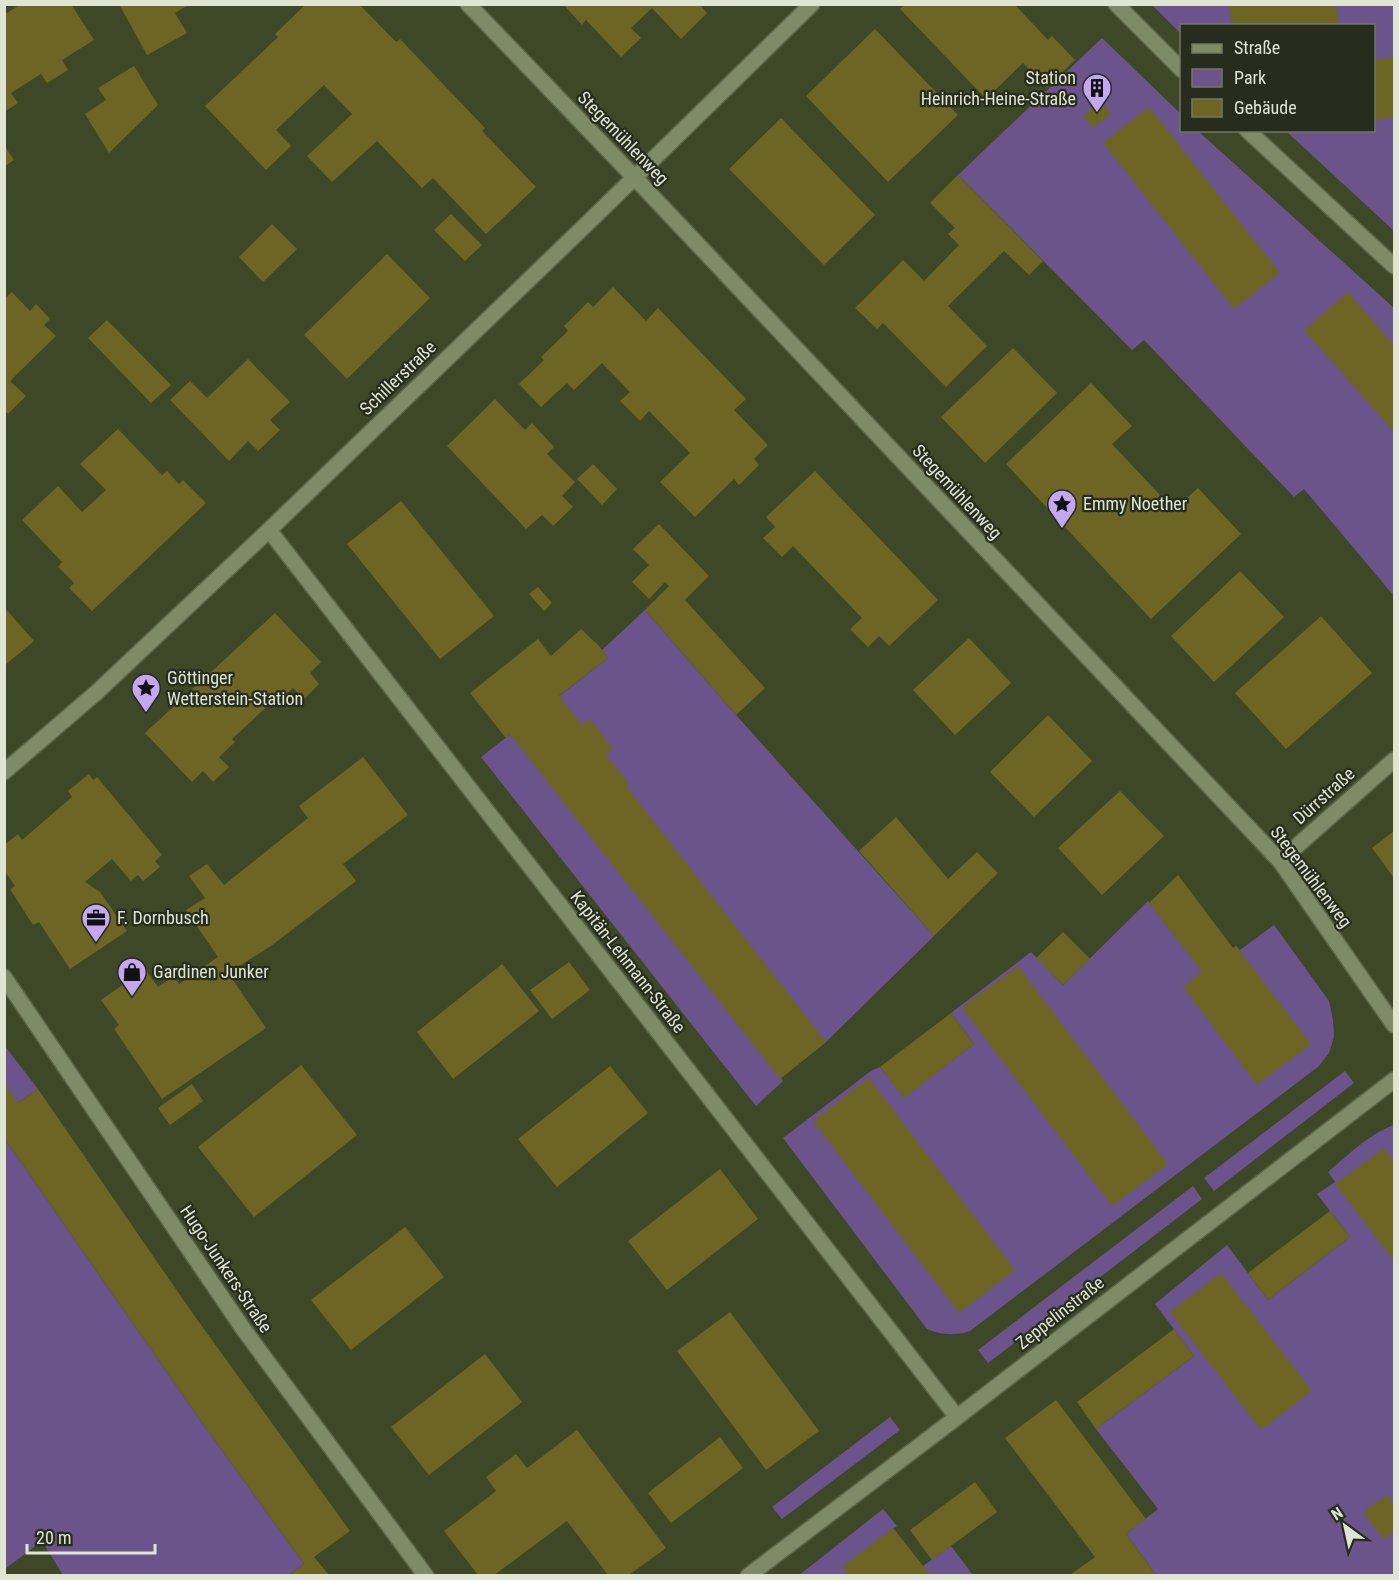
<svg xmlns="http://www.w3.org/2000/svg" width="1399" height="1580" viewBox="0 0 1399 1580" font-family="'Roboto Condensed',sans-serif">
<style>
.green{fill:#6b548c}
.building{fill:#6d6524}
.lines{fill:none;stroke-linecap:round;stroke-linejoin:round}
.street-casing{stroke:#5d6448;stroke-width:18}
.street{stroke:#7f8a66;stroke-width:15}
.labels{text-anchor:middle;stroke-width:4.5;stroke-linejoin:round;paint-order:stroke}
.poi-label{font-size:18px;fill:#dfe5d2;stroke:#272c1d;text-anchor:start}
.street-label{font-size:18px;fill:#dfe5d2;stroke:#272c1d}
</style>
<rect width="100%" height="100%" fill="#3e4827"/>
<path class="green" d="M1152,5H1394V231L1286,131L1374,130V26H1182L1181,34Z
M1102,38L1181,114L1182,130L1198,131L1394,308V596L1304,489L1294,497L1144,340L1132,350L958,175Z
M645,610L736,715L934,936L826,1042L781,1078L783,1081L756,1106L481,757L608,658L602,650Z
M1148,901L1202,971L1236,946L1240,950L1274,925L1329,1001L1333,1020L1334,1037L1329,1053L1319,1066L970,1331C954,1336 942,1335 927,1329L783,1138L871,1071L880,1067L904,1097L974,1044L951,1013L1031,952L1063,985Z
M4,1045L38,1089L5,1112H4Z
M1345,1071L1354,1083L1214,1191L1204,1178Z
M1394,1125V1575H1156L1126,1534L1158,1509L1096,1429L1194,1356L1155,1304L1227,1245L1268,1300L1350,1237L1317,1194L1335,1182L1328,1172C1348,1155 1369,1134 1394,1125Z
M4,1138L198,1417L304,1564L289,1575H63L42,1541L5,1569Z
M1193,1186L1202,1199L988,1363L978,1350Z
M890,1417L900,1430L782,1519L772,1507Z
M883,1509L897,1526L893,1528L923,1566L951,1546L973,1575L798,1576Z"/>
<path class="building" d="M21,4H71L94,40L62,60L68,70L47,83L41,74L11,93L18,103L4,112V15Z
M119,4H190L175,13L187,33L147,55Z
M306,4H359L396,42L400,39L485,128L482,131L536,187L486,234L433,178L422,188L377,141L332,182L307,156L352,114L324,85L276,130L291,146L266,170L205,106L278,37L275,34Z
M563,4H699L707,13L681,39L652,8L631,28L641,38L621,57L586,20L582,25Z
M905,4H1014L1048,40L1052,36L1075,60L1047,87L1023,63L986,99L900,9Z
M1229,4H1336L1339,26H1232Z
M875,29L958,115L888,182L806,96Z
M1394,57V117L1374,120V60Z
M134,66L158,105L109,153L85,114L106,100L98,88Z
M1101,101L1111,114L1093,128L1083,115Z
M1149,107L1280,273L1234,309L1103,143Z
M781,118L875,215L824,265L729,169Z
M4,145L14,160L4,167Z
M958,175L1043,261L1029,275L1004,251L948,306L987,346L946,387L883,323L877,329L855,308L903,260L924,281L959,245L948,234L955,228L930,203Z
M451,214L482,245L465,261L434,230Z
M272,224L297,249L263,282L239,257Z
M387,254L430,298L347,379L304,335Z
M613,287L646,321L658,308L746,399L734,410L768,445L754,459L759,465L739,485L734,479L695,517L660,482L690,453L649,411L640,421L620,401L630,392L602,363L574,390L567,383L541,407L519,384L544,360L541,357L568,331L564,326L588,302L593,307Z
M12,292L30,311L36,304L50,319L44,325L56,336L10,381L26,396L8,414L4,410V299Z
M1348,292L1394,345V432L1304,330Z
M107,320L171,385L151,403L88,338Z
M1013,348L1057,393L985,463L941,417Z
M248,359L290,402L270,420L280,430L258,451L248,441L229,461L170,400L190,381L207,398Z
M1091,383L1132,426L1112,444L1174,510L1198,488L1241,534L1151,619L1006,464Z
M495,399L525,430L532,423L554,447L547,454L575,482L562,496L573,507L553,526L542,515L526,529L447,446Z
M118,429L162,475L167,471L179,484L183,480L206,503L92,611L69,588L74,583L58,567L62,562L22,520L58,486L82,512L106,490L80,464Z
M593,464L617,489L602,505L577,479Z
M815,471L938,600L889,646L879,636L868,647L850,629L862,618L793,546L782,557L763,538L775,527L766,517Z
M401,501L494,616L440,659L347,544Z
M659,524L709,576L685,600L765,688L736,715L645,610L669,586L665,582L649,599L632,582L649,565L633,549Z
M1240,571L1284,617L1214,682L1171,636Z
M538,587L552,603L544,611L529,594Z
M4,607L34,641L4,666Z
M275,613L321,662L310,673L319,684L304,699L293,688L278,702L275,699L232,739L235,742L219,757L229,767L213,782L203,771L192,782L145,733Z
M1321,616L1372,673L1286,749L1235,693Z
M581,629L599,646L608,658L559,696L582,725L590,719L613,749L606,755L629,784L626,786L826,1042L780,1079L510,734L506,738L470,693L538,639L551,656Z
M969,638L1011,683L955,735L913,690Z
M1048,715L1092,761L1034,817L990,772Z
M363,757L408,815L343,864L356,881L271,946L228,973L266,1028L162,1099L114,1029L119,1025L101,1000L145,969L158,987L174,976L179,984L218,957L186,910L205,898L189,876L207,864L224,885L308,818L299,806Z
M89,774L93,780L97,777L162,855L155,861L160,867L143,881L138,875L131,881L112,859L85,882L100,892L127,931L70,969L39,922L33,925L10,889L15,886L4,870V845L18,834L22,840L72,797L68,791Z
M1120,791L1164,836L1102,895L1058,848Z
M896,817L948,879L977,852L998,873L934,936L859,851Z
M1394,831V878L1372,848Z
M1178,875L1233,948L1236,946L1311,1044L1257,1085L1183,987L1202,972L1149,903Z
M1063,932L1090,959L1063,985L1036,958Z
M569,962L590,990L552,1019L530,990Z
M502,964L539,1011L453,1079L417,1032Z
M1018,966L1168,1164L1112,1206L962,1008Z
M951,1013L974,1044L904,1098L880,1067Z
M301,1065L357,1135L254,1217L198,1147Z
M610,1066L648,1113L557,1187L518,1139Z
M869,1078L1015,1270L959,1313L813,1121Z
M4,1083L18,1103L38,1089L191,1311L350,1531L314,1557L329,1575H289L304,1564L198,1417L4,1138Z
M192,1084L203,1101L170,1125L158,1108Z
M1384,1148L1394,1162V1261L1335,1184Z
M720,1169L758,1219L667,1290L628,1241Z
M1330,1211L1350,1237L1268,1300L1248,1273Z
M405,1227L444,1277L351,1350L311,1300Z
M1221,1273L1312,1391L1261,1430L1170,1312Z
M730,1312L819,1431L766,1470L677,1351Z
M1174,1329L1194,1356L1096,1429L1077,1402Z
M485,1354L522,1402L429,1475L391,1427Z
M1056,1400L1146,1519L1126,1534L1156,1575H1070L1095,1557L1005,1438Z
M577,1430L666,1548L629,1575H608L567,1521L494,1575H478L444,1531L496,1491L486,1477L516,1454L527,1468Z
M720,1437L743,1468L671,1523L648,1493Z
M975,1482L997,1512L932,1560L910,1530Z
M1387,1495L1394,1505V1531L1383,1539L1363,1512Z
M893,1528L930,1575H849L842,1567Z"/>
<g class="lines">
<g class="street-casing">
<path id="street" d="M468,4L635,178L1280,861L1394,1025
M1116,4L1182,70
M1247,130L1394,266
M269,530L957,1417
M4,772L97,692L269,530L595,216L812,4
M1280,861L1394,760
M4,977L244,1330L426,1576
M748,1576L952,1421L1394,1080"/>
</g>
<use href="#street" class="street"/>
</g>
<defs>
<g id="building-pin" transform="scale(1.5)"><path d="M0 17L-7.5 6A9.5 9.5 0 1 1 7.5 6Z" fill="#c5a7f1" stroke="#272c1d"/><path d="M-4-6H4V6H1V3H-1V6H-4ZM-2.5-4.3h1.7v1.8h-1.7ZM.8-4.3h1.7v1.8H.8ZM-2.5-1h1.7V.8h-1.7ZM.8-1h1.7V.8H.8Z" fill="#111"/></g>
<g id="sight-pin" transform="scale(1.5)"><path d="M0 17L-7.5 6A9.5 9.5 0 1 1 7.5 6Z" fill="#c5a7f1" stroke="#272c1d"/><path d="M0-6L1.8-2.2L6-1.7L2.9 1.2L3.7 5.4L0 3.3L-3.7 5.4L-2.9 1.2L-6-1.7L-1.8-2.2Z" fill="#111"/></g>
<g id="office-pin" transform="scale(1.5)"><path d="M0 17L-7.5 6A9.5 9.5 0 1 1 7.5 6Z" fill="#c5a7f1" stroke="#272c1d"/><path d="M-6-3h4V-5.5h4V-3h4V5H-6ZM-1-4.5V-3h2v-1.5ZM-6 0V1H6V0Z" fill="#111"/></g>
<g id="shop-pin" transform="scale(1.5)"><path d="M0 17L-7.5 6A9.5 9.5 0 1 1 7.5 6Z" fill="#c5a7f1" stroke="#272c1d"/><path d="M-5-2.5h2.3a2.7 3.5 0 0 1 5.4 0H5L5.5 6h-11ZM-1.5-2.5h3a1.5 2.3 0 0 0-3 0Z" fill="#111"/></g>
</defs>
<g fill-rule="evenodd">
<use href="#building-pin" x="1097" y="88"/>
<use href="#sight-pin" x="1062" y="504"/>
<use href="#sight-pin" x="146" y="688"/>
<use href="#office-pin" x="96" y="918"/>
<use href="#shop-pin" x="132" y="972"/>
</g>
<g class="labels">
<g class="poi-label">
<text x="1076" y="84" text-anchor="end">Station<tspan x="1076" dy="21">Heinrich-Heine-Straße</tspan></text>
<text x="1083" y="510">Emmy Noether</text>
<text x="167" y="684">Göttinger<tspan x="167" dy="21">Wetterstein-Station</tspan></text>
<text x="117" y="924">F. Dornbusch</text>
<text x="153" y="978">Gardinen Junker</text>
</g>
<g class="street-label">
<text transform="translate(623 138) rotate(46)" y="6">Stegemühlenweg</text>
<text transform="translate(398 378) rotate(-44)" y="6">Schillerstraße</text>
<text transform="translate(957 492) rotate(47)" y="6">Stegemühlenweg</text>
<text transform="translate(1324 796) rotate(-42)" y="6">Dürrstraße</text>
<text transform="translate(1311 877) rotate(53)" y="6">Stegemühlenweg</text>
<text transform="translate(628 962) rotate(52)" y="6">Kapitän-Lehmann-Straße</text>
<text transform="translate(226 1269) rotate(56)" y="6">Hugo-Junkers-Straße</text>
<text transform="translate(1060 1313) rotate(-38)" y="6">Zeppelinstraße</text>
</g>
</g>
<rect width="1399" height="1580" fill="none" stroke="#dfe5d2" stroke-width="12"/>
<rect x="1180" y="24" width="195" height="108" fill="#272c1d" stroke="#717665" stroke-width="1.5"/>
<rect x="1192" y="44" width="30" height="9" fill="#7f8a66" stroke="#717665" stroke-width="1.5"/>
<text x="1234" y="54" font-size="18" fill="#dfe5d2">Straße</text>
<rect x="1192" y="69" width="30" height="18" fill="#6b548c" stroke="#717665" stroke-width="1.5"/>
<text x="1234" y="84" font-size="18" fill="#dfe5d2">Park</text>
<rect x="1192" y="99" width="30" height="18" fill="#6d6524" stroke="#717665" stroke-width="1.5"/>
<text x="1234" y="114" font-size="18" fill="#dfe5d2">Gebäude</text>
<g transform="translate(1345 1526) rotate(327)" stroke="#272c1d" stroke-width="4.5" paint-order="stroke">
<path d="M0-4.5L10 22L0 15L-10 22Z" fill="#dfe5d2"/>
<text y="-9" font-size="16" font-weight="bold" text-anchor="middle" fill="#dfe5d2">N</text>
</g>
<path d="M27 1544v9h128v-9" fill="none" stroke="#dfe5d2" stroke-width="3"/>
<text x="36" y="1544" font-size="18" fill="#dfe5d2" stroke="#272c1d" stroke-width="4.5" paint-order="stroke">20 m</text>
</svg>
